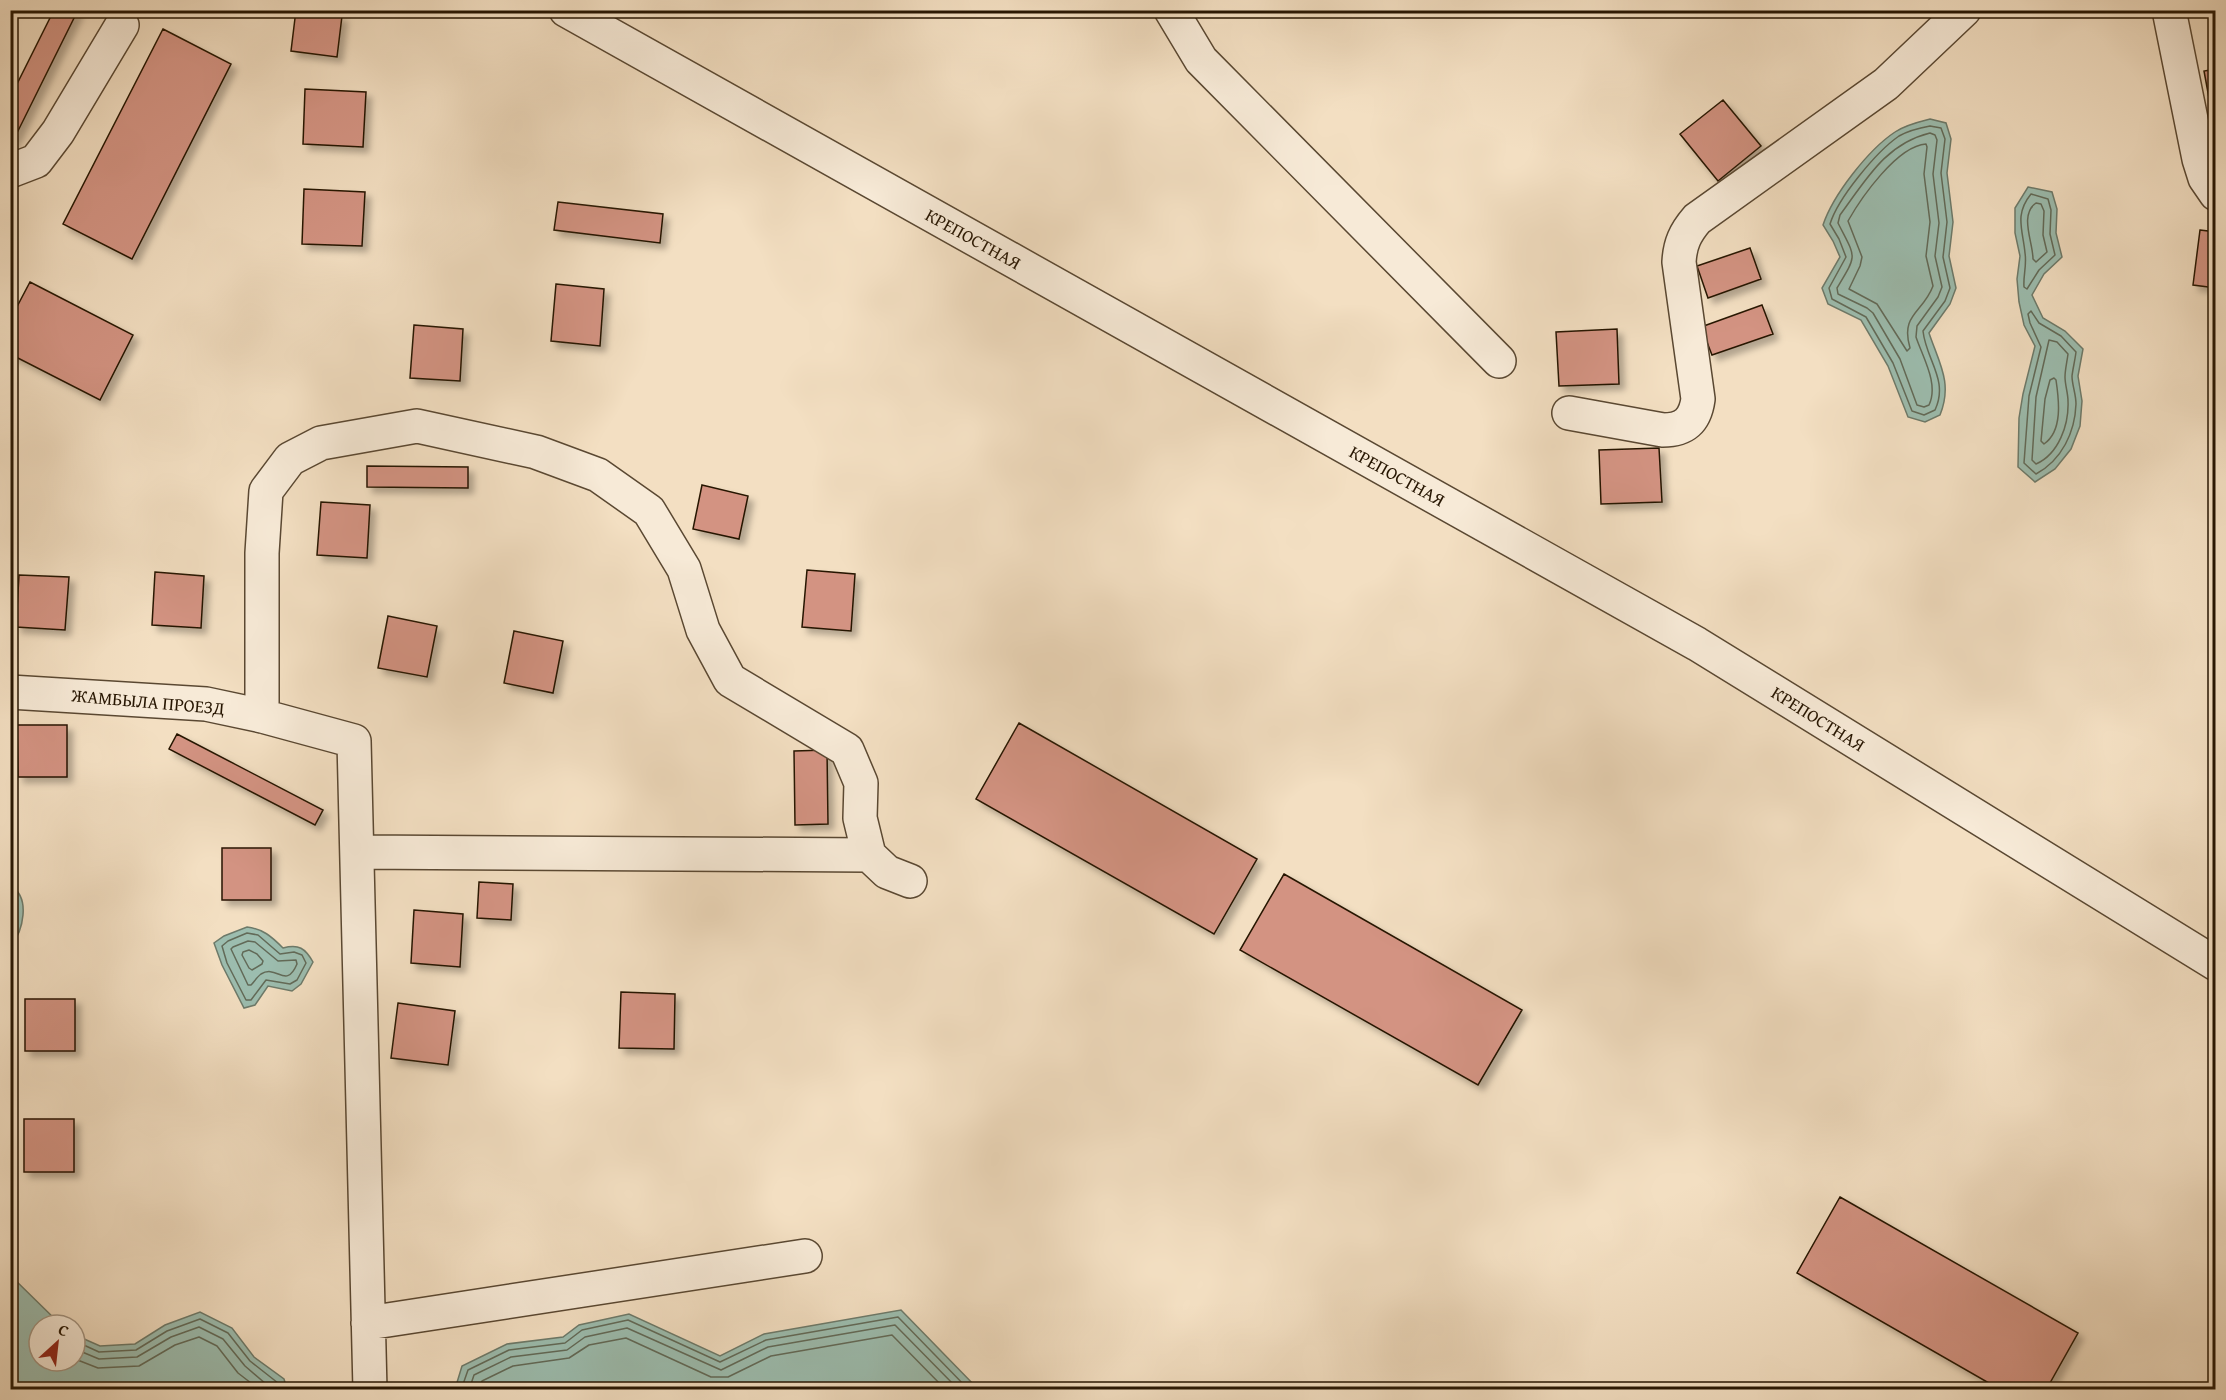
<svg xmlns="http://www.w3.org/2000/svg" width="2226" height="1400" viewBox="0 0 2226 1400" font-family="'Gentium Book Plus',serif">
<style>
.water{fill:#9cbdaf;stroke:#6d7a6a;stroke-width:1.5}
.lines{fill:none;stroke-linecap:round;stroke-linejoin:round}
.shore{stroke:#626a58;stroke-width:1.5}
.building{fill:#d39382;stroke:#271602;stroke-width:1.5;filter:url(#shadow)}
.minor-casing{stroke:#5a4832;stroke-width:36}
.minor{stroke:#f7ead7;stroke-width:33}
.labels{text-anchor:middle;stroke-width:6;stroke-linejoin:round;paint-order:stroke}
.street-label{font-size:18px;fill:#271602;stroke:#f7ead7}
</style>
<defs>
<filter id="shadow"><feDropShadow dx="5.5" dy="5.5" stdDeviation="3" flood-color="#0004"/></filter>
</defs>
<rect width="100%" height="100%" fill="#f3dfc2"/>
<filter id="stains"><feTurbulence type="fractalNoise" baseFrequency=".00333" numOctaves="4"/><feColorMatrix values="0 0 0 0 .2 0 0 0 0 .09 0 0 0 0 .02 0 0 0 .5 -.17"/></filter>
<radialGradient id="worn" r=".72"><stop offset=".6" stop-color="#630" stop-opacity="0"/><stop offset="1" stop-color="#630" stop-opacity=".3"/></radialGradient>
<path class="water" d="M1930,119L1946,123L1951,139L1947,173L1953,222L1949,256L1956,288L1950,304L1929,333C1939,363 1953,383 1940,415L1925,422L1908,417L1888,366L1861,320L1828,304L1822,288L1840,257L1833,241L1823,225C1833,195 1868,150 1895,132C1905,125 1918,122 1930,119Z
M2028,187L2052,192L2057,209L2056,233L2062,257L2044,274L2032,295L2043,318L2065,331L2083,349L2078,376L2082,401L2080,426L2071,449L2055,469L2035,482L2018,467L2019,418L2023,394L2035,346L2024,325L2019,302L2017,279L2020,256L2015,233V208Z
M11,886C31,898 23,931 11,946Z
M247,927C263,929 271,936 283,948C299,944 305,948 313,962L301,984L292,991L268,986L255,1005L244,1008L222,965L214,943L224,936Z
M10,1275L61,1325H39V1361H75V1335L100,1346L135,1344L165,1325L200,1312L232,1328L254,1357L284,1379L287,1389H11Z
M901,1310L978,1389H455L462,1366L507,1344L563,1337L579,1325L629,1314L720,1356L764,1334Z"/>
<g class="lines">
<path class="shore" d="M1930,126L1941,128L1945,139L1941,173L1947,222L1943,257L1950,288L1945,301L1923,331C1926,360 1949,380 1935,410L1924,415L1912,411L1893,363L1866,317L1832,299L1829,288L1846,257L1839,239L1830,224C1838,198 1876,152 1899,136C1908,131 1919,128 1930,126Z
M1930,133L1935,135L1937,140L1933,174L1939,223L1935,256L1942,287L1938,297L1917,326L1916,337C1923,358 1939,384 1929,405L1924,407L1917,405L1900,359L1873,313L1867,308L1838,294L1837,288C1858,253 1856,259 1838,223L1840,215C1866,180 1885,144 1930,133Z
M1926,144L1927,147L1924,174L1930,222L1926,256L1933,286C1923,313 1900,314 1910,348L1907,351L1877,304L1849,289L1860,266L1862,257L1848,221C1861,198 1897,146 1926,144Z
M2031,194L2048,199L2051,210L2050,234L2055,255L2039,270L2027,289L2024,287C2023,276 2027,265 2025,253C2023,230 2014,215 2031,194Z
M2036,203L2041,204L2044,211L2043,235L2047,252L2036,262L2033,259C2033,242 2019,215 2036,203Z
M2031,311L2039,323L2061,336L2076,352C2075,360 2073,368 2072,376C2072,385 2076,394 2076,404C2075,432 2062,460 2036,474L2024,463L2029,396L2041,347L2030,323L2028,314Z
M2049,340L2057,342L2068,354C2067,362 2065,370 2065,377C2065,385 2068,393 2068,401C2069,424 2059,454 2036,464L2032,460L2036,397Z
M2054,378L2056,380C2059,400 2063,431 2044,444L2041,441L2045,399L2050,380Z
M247,933L258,935L280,954L294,952L302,955L306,963L297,980L290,984L266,980L251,1000H246L227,963L222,946L228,941Z
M248,941L255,942L278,961L296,960L297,964C286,990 277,964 261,974C257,977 254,982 251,985H248L231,949L233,947Z
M249,950L257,954L263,961L262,964L252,970L249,968L242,955L243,952Z
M75,1341L99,1352L136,1350L167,1331L200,1319L228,1333L250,1361L278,1383L281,1390
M75,1349L99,1359L137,1357L171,1337L199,1327L223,1339L245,1366L273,1390
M75,1359L98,1368L139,1366L175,1345L199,1337L217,1346L238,1373L260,1390
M461,1390L468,1370L509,1350L565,1343L582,1330L628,1320L720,1362L766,1340L898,1317L969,1390
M469,1390L474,1375L511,1357L567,1350L585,1337L627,1328L721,1370L768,1347L895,1325L959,1390
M478,1390L482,1381L513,1366L569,1358L589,1345L626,1338L711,1377H728L771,1356L892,1335L946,1390"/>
</g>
<path class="building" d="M54,10H78L10,147V98Z
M296,10L342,16L337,57L291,51Z
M163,29L231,64L132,259L63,224Z
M2216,69V125H2214L2204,71Z
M305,89L366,92L363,147L303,144Z
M1723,100L1761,146L1718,181L1680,134Z
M304,189L365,192L362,246L302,244Z
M558,202L663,214L660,243L554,230Z
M2200,230L2216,232V288L2193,285Z
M1750,248L1761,279L1708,298L1697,266Z
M30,282L133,335L100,400L10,354V320Z
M556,284L604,289L600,346L551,341Z
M1762,305L1773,334L1712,355L1701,327Z
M414,325L463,329L460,381L410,378Z
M1617,329L1619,384L1559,386L1556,332Z
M1659,448L1662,502L1601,504L1599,450Z
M367,466L468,467V488L367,487Z
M702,485L748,496L739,539L693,529Z
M321,502L370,505L367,558L317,555Z
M807,570L855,574L851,631L802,627Z
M155,572L204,576L201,628L152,625Z
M19,575L69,577L65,630L16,627Z
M388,616L437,626L427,677L378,668Z
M514,631L563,641L553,693L504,683Z
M1019,723L1257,859L1214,934L976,799Z
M17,725H67V777H18Z
M177,734L323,810L315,825L169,749Z
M827,750L828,824L795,825L794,751Z
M222,848H271V900H222Z
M1284,874L1522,1010L1478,1085L1240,950Z
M479,882L513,884L511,920L477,918Z
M414,910L463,914L460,967L411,963Z
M621,992L675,994L674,1049L619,1048Z
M25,999H75V1051H25Z
M398,1003L455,1011L448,1065L391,1058Z
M24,1119H74V1172H24Z
M1840,1197L2078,1333L2046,1390H2001L1797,1273Z"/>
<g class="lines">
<g class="minor-casing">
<path id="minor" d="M566,10L1697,644L2216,964
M1171,10L1201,60L1499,361
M2169,10L2199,159L2205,178L2216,194
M10,171L36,161L58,132L122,25
M1569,413L1663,430C1684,430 1695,421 1698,399L1679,262C1680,244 1685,233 1697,219L1886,84L1964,10
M10,692L206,704L262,716L354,741L370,1390
M262,716V553L266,491L290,459L321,443L417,426L536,452L598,475L649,511L684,569L703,630L730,680L847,750L861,783L860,818L869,855L887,872L910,881
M357,852L869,855
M368,1323L805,1256"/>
</g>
<use href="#minor" class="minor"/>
</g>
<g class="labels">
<g class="street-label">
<text transform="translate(973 239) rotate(29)" y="6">КРЕПОСТНАЯ</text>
<text transform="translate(1397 476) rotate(29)" y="6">КРЕПОСТНАЯ</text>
<text transform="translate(148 702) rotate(5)" y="6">ЖАМБЫЛА ПРОЕЗД</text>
<text transform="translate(1818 719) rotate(32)" y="6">КРЕПОСТНАЯ</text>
</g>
</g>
<rect width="2226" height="1400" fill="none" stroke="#f3dfc2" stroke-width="36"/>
<rect x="12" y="12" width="2202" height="1376" fill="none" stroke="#271602" stroke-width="3"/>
<rect x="18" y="18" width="2190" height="1364" fill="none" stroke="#271602" stroke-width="1.5"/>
<g transform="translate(57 1343) rotate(27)"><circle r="28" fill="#f7ead7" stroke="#a49582" stroke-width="1.5"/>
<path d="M0-4.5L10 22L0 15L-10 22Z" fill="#8f2418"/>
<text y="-9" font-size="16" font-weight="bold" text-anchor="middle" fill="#271602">С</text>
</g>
<rect width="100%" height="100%" filter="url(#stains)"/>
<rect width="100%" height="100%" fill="url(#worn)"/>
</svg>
